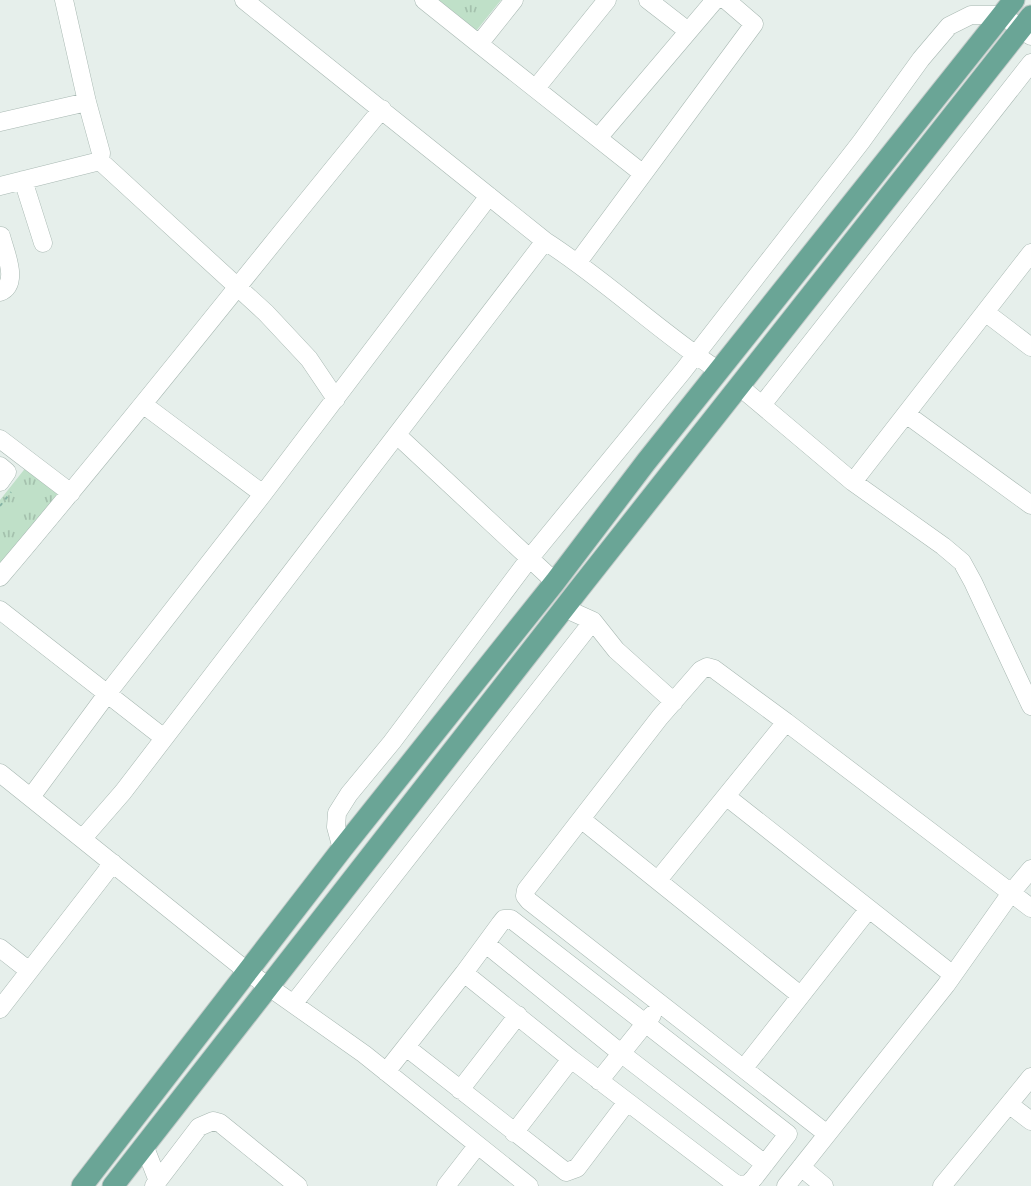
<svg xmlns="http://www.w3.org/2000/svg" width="1031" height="1186" viewBox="0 0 1031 1186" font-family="'Asap Condensed',sans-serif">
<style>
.grass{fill:url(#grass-tufts)}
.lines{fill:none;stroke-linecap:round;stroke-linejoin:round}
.minor-casing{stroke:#a8b8b2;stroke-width:19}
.major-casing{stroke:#c2cac8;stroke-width:23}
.path{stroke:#86b3a5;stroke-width:2;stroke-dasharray:3.5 5;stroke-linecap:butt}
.minor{stroke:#fff;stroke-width:18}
.major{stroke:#6aa596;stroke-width:21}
</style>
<defs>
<pattern id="grass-tufts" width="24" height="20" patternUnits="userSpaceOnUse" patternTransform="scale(1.75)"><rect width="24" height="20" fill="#bfe0c8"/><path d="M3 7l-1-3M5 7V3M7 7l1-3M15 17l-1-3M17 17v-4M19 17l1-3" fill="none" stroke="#a4c1ad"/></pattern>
</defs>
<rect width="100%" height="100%" fill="#e6efeb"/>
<path class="grass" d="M438,0H501L476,31Z
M27,466L59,493L0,567V500Z"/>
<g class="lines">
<g class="minor-casing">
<path id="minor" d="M64,0L87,102L101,153L100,161
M244,0L545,241C606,280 658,331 719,371
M424,0L479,44L514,0
M648,0L688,31
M479,44L642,173
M536,88L607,0
M0,122L87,102
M598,138L715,0
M100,161L266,313L309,359L336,399
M23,180L43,243
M0,186L100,161
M578,262L754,24L726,0
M0,292C20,284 5,252 1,236
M985,312L1031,347
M739,386L853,482L943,546L962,562L973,582L1031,706
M144,405L263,494
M762,405L1031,63
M906,414L1031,505
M397,435L555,582
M0,439L71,493
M0,466L7,472L0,482
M853,482L1031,253
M0,577C131,423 254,264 382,109
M564,608L593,621L616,650L674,702
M0,610L164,738
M0,773L248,972L364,1054L529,1186
M31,797L107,694L263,494L489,196
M727,797L953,975
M581,819L660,717L701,670L707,667L714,669L786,722
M83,838L123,792L545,241
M342,849L336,827L337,813L349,794L392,742L529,559L683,371L861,142L921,59L949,26L971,15H1002L1031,36
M658,880L786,722L1031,908
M486,944L622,1054L765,1164
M0,948L28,970
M800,995L581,819L526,890L525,896L529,901L827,1134
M294,1003L593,621
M0,1009L113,863
M406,1047L566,1172L577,1168L627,1102
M744,1068L868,910
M386,1072L464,973L571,1059L737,1185L748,1184L754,1178L788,1134L511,919H504L500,924L464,973
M599,1081L652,1015
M460,1090L518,1015
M1010,1105L1031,1121
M514,1133L571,1059
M144,1145L158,1181
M801,1167L824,1186
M154,1186L199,1127L213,1121L220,1123L298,1186
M446,1186L477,1146
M786,1186L946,985L1011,893L1031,869
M942,1186L1031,1077"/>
</g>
<g class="major-casing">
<path id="major" d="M82,1186L342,849L555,582L646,462L1014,0
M113,1186L579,589L1031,16"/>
</g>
<path class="path" d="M0,506L11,492"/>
<use href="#minor" class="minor"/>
<use href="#major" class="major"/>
</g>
</svg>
